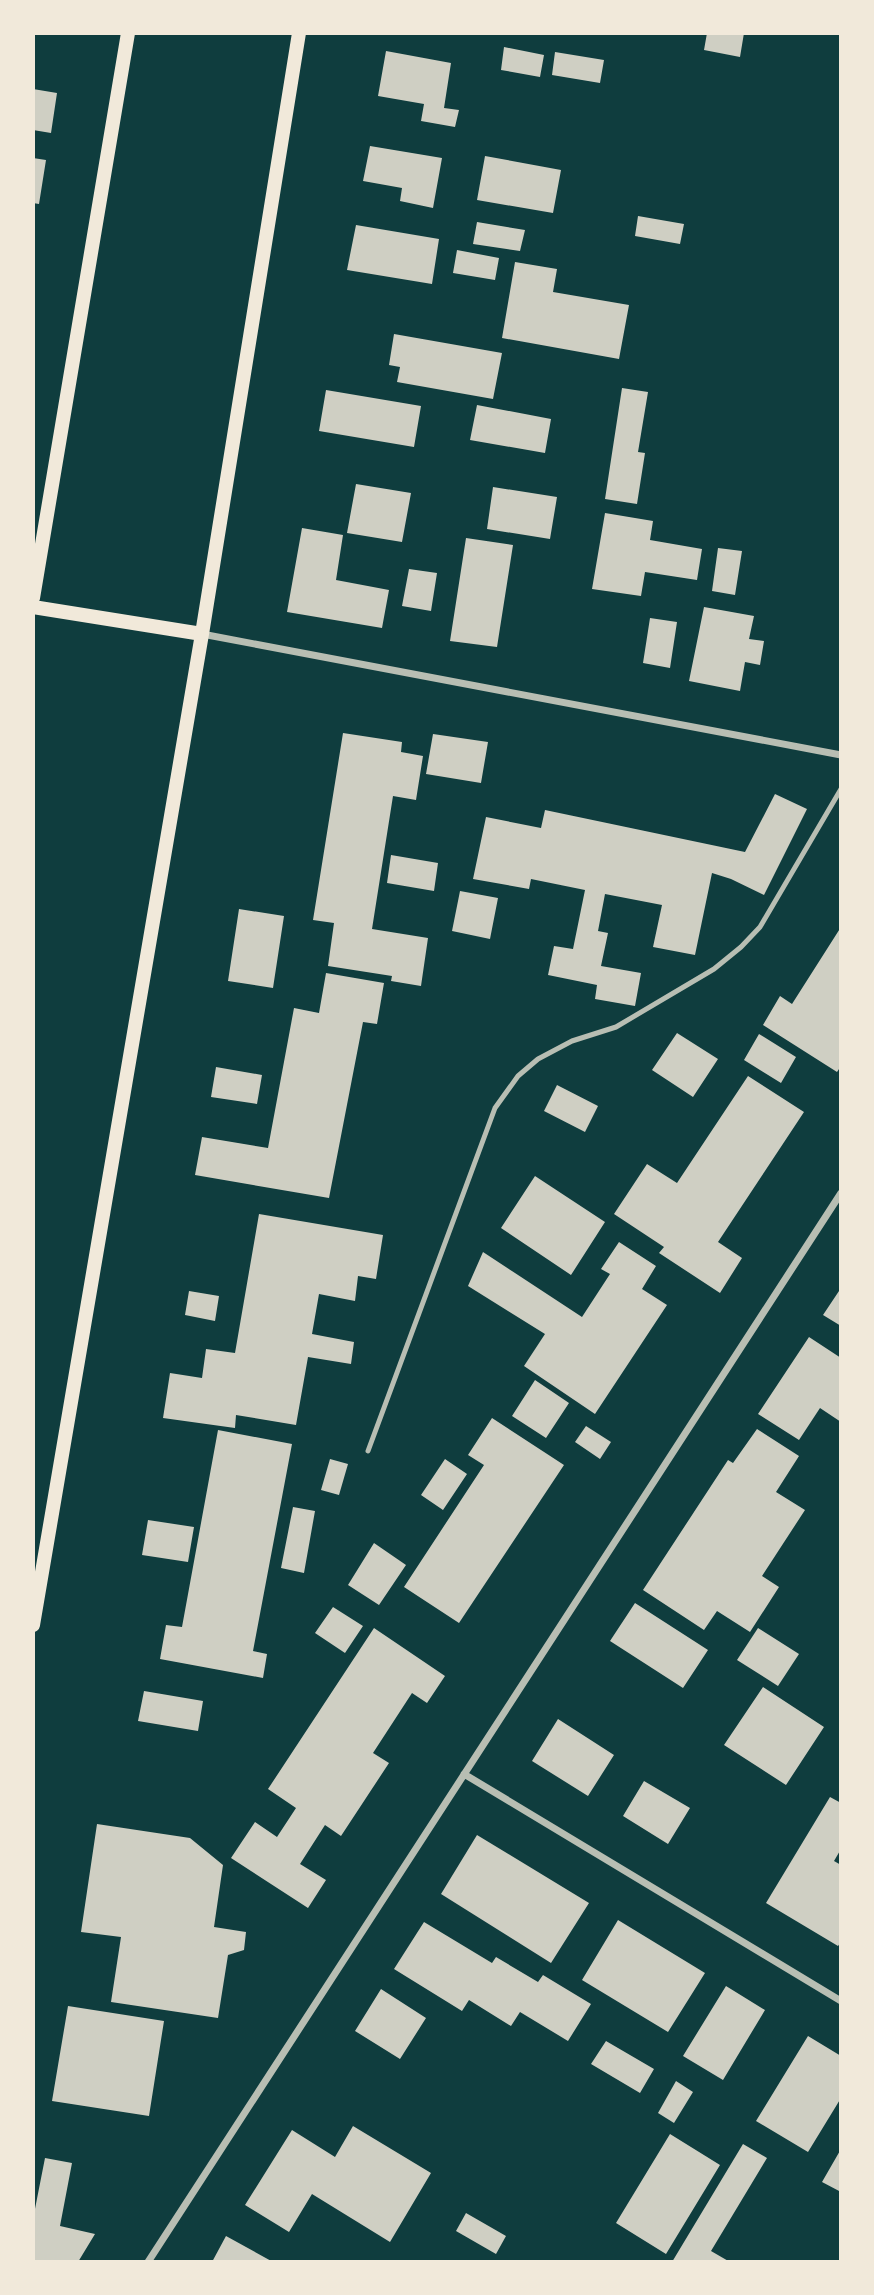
<svg xmlns="http://www.w3.org/2000/svg" width="874" height="2295" viewBox="0 0 874 2295" font-family="Arial,sans-serif">
<style>
.building{fill:#cfcfc3}
.lines{fill:none;stroke-linecap:round;stroke-linejoin:round}
.service{stroke:#b8beb3;stroke-width:5}
.minor{stroke:#b8beb3;stroke-width:7}
.secondary{stroke:#f1e9da;stroke-width:14}
</style>
<rect width="100%" height="100%" fill="#0f3d3e"/>
<path class="building" d="M707,33H744L740,57L704,50Z
M504,47L544,55L540,77L501,70Z
M386,51L451,63L444,108L459,110L455,127L421,121L424,104L378,96Z
M555,52L604,60L600,83L552,75Z
M33,89L57,93L51,133L33,130Z
M370,146L442,158L433,208L400,201L402,188L363,181Z
M485,156L561,170L553,213L477,200Z
M33,158L46,160L39,204L33,203Z
M638,216L684,224L680,244L635,236Z
M477,222L525,230L520,251L473,244Z
M356,225L439,239L432,284L347,270Z
M457,250L499,258L495,280L453,273Z
M515,262L557,269L553,292L629,305L619,359L502,338Z
M394,334L502,353L493,399L397,382L400,367L389,365Z
M622,388L648,392L638,452L645,453L637,504L605,499Z
M326,390L421,406L414,447L319,431Z
M477,405L551,419L545,453L470,440Z
M356,484L411,493L402,542L347,533Z
M493,487L557,497L550,539L487,529Z
M605,513L653,521L650,540L702,549L697,580L645,572L641,596L592,589Z
M302,528L343,535L336,580L389,590L382,628L287,612Z
M466,538L513,545L497,647L450,641Z
M718,548L742,551L735,595L712,591Z
M409,569L437,573L431,611L402,606Z
M704,607L754,616L749,639L764,641L760,665L745,662L740,691L689,681Z
M650,618L677,622L670,668L643,663Z
M343,733L402,742L401,752L423,756L416,800L393,796L372,929L428,938L421,986L391,981L392,976L328,966L334,923L313,920Z
M433,734L488,742L481,783L426,774Z
M775,794L807,809L764,895L731,879L712,873L695,955L653,947L662,905L605,894L598,931L608,933L601,966L641,973L635,1006L595,999L597,985L548,975L554,946L573,949L585,890L531,879L529,889L473,879L486,817L541,828L545,810L745,852Z
M391,855L438,863L434,891L387,883Z
M460,891L498,898L490,939L452,931Z
M239,909L284,916L273,988L228,981Z
M841,927V1066L837,1072L763,1025L780,996L792,1004Z
M326,973L384,983L377,1024L363,1022L329,1198L195,1175L202,1137L268,1148L294,1008L319,1013Z
M677,1033L718,1059L693,1097L652,1070Z
M759,1034L796,1057L781,1083L744,1060Z
M216,1067L262,1075L257,1104L211,1097Z
M748,1076L804,1112L718,1242L742,1258L720,1293L659,1253L664,1247L614,1214L647,1164L677,1183Z
M557,1085L598,1106L585,1132L544,1111Z
M535,1176L605,1222L571,1275L501,1228Z
M259,1214L383,1235L376,1279L358,1276L355,1301L319,1294L312,1334L354,1342L351,1364L308,1357L296,1425L236,1415L235,1428L163,1418L170,1373L202,1378L206,1349L235,1353Z
M619,1242L656,1266L642,1289L667,1305L595,1414L524,1366L545,1334L468,1286L483,1252L582,1317L610,1274L601,1269Z
M841,1288V1326L823,1315Z
M189,1291L219,1296L215,1321L185,1315Z
M809,1337L841,1358V1422L820,1408L799,1440L758,1414Z
M535,1380L569,1403L546,1438L512,1416Z
M492,1418L564,1465L459,1623L404,1587L484,1465L468,1455Z
M586,1426L611,1442L600,1459L575,1442Z
M757,1429L799,1456L776,1492L805,1510L762,1576L779,1587L750,1632L717,1611L704,1630L643,1590L728,1460L733,1463Z
M218,1430L292,1444L253,1651L267,1654L263,1678L160,1659L166,1625L182,1627Z
M330,1459L348,1464L339,1495L321,1490Z
M445,1459L467,1474L443,1510L421,1495Z
M293,1507L315,1511L304,1573L281,1568Z
M148,1520L194,1527L188,1562L142,1555Z
M374,1543L406,1565L379,1605L348,1585Z
M635,1603L708,1650L683,1688L610,1641Z
M333,1607L363,1626L345,1653L315,1633Z
M374,1628L445,1676L427,1703L412,1693L373,1753L389,1763L341,1836L325,1825L300,1864L326,1880L308,1908L231,1858L255,1822L277,1837L296,1808L268,1789Z
M758,1628L799,1654L778,1686L737,1660Z
M763,1687L824,1727L786,1785L724,1745Z
M144,1691L203,1701L198,1731L138,1721Z
M558,1719L614,1755L588,1796L532,1761Z
M644,1781L690,1808L668,1844L623,1816Z
M830,1797L841,1803V1849L834,1861L841,1865V1942L838,1946L766,1903Z
M97,1824L190,1838L223,1865L214,1927L246,1932L244,1950L228,1955L218,2018L111,2002L121,1937L81,1932Z
M477,1835L589,1903L551,1963L441,1894Z
M618,1920L705,1973L668,2032L582,1980Z
M424,1922L492,1963L496,1957L538,1982L543,1975L591,2004L568,2041L520,2012L511,2026L469,2000L462,2011L394,1969Z
M726,1986L765,2010L723,2080L683,2056Z
M381,1989L426,2018L400,2059L355,2031Z
M68,2006L164,2021L149,2116L52,2101Z
M808,2036L841,2056V2098L808,2152L756,2121Z
M606,2041L654,2069L640,2093L591,2064Z
M676,2081L693,2092L674,2123L658,2113Z
M353,2126L431,2173L390,2242L312,2194L289,2232L245,2205L292,2130L335,2157Z
M670,2134L720,2165L666,2254L616,2223Z
M743,2144L767,2158L711,2251L730,2262H672Z
M841,2149V2192L822,2182Z
M45,2158L72,2163L60,2226L95,2234L78,2262H33V2219Z
M466,2213L506,2236L496,2254L456,2231Z
M226,2236L273,2262H212Z"/>
<g class="lines">
<path class="service" d="M368,1451L495,1108L518,1076L538,1059L572,1041L616,1027L714,969L741,947L760,927L841,789"/>
<path class="minor" d="M202,634L841,755
M464,1774L841,2001
M148,2262L841,1193"/>
<path class="secondary" d="M33,598L128,33
M33,607L202,634
M33,1625L202,634L299,33"/>
</g>
<rect width="874" height="2295" fill="none" stroke="#f1e9da" stroke-width="70"/>
</svg>
